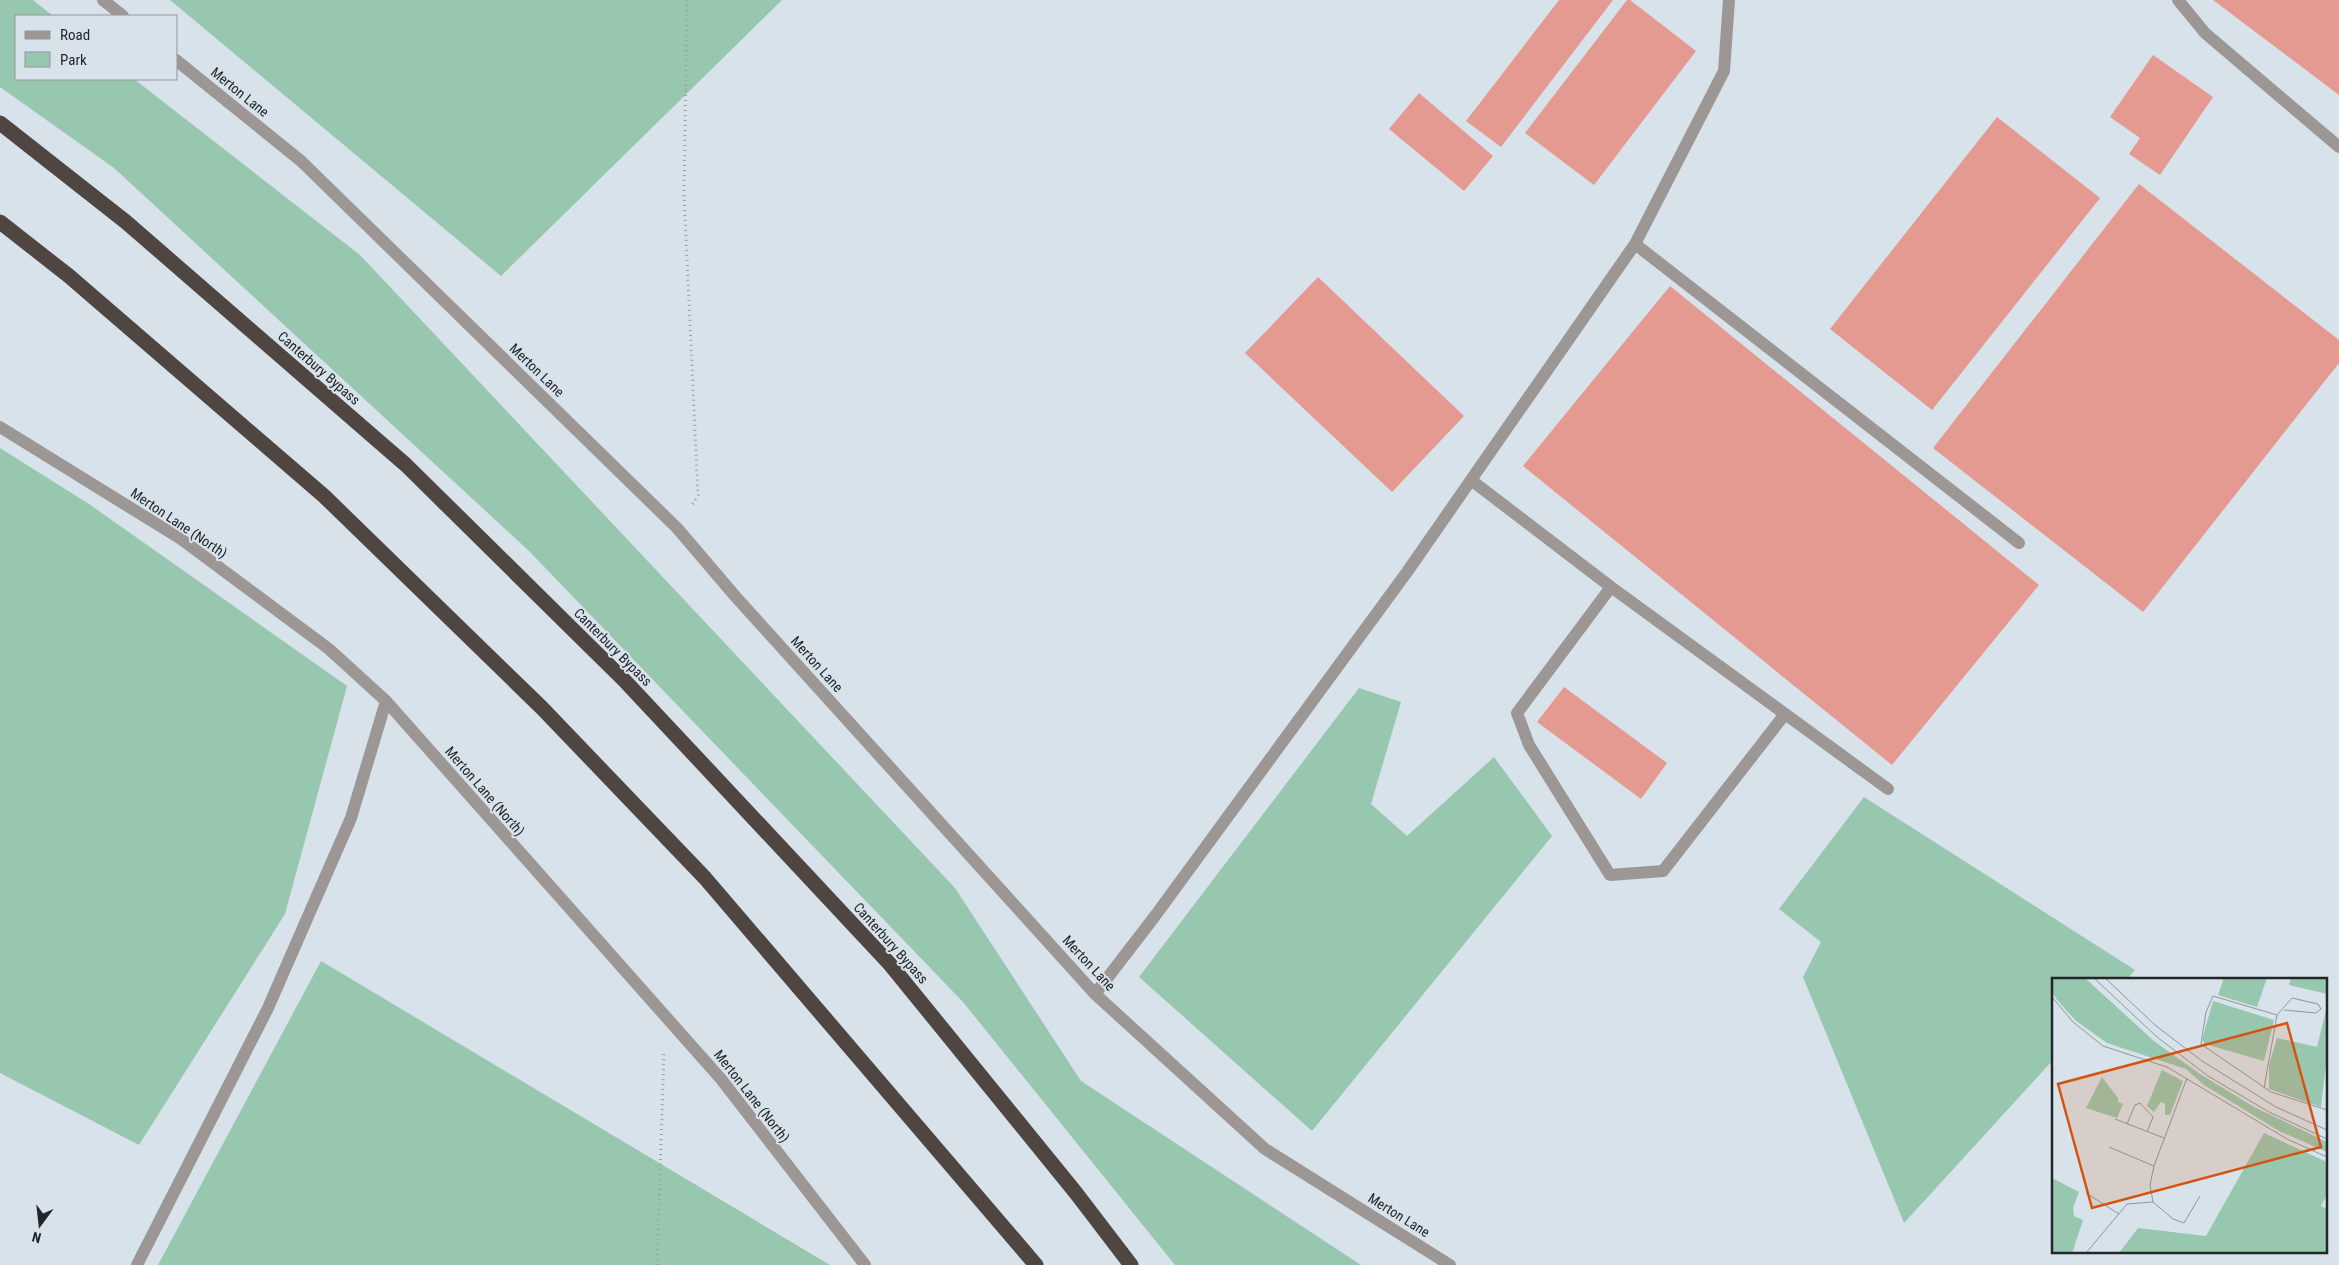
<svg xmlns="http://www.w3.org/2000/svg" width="2339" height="1265" viewBox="0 0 2339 1265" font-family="'Roboto Condensed',sans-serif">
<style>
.green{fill:#98c7b0}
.building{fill:#e49a91}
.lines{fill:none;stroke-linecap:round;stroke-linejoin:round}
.path{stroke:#97a0a6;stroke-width:3;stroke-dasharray:1 4;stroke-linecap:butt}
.lane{stroke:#9c9794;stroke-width:12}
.street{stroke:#9c9794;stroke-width:12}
.highway{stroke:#4f4641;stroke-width:15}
.labels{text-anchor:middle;stroke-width:4;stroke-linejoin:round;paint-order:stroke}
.street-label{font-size:14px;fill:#222629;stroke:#d7e2ea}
.inset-road{fill:none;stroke:#8f979d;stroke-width:1}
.view{fill:#d4540f;fill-opacity:0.15;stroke:#d4540f;stroke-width:2.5}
.inset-edge{fill:none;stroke:#222629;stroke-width:2.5}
</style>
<rect width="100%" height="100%" fill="#d7e2ea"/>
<path class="green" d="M0,0H33L53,16H16V79H134L360,255L955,888L1081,1081L1361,1265H1175L963,1002L529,551L114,168L0,87Z
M170,0H782L501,276Z
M0,448L89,504L347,686L285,914L139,1145L0,1073Z
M1359,688L1401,702L1371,804L1407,836L1494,757L1552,836L1312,1131L1139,977Z
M1864,797L2135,970L2127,979H2053V1060L1904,1223L1803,977L1821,942L1779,909Z
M321,961L830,1265H158Z"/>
<path class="building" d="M1559,0H1613L1501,147L1466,121Z
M1627,0H1630L1696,51L1594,185L1525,133Z
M2213,0H2339V95Z
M2153,55L2213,97L2160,175L2129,154L2140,138L2110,117Z
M1419,93L1493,156L1464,191L1389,129Z
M1997,117L2100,198L1932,410L1830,329Z
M2139,184L2339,340V363L2143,612L1933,448Z
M1318,277L1464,416L1392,492L1245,353Z
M1670,286L2039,585L1892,765L1523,466Z
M1564,687L1667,763L1641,799L1537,722Z"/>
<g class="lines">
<path class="path" d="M687,0L684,195L698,495L691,507
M657,1265L664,1053"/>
<path class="lane" d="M2178,0L2205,33L2339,147
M1635,244L2019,543
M1471,480L1611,587L1888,789
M1611,587L1517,713L1529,745L1610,875L1663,871L1785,714
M386,701L721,1079L865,1265
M1095,994L1155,916L1407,572L1635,244L1724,71L1729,0
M137,1265L268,1008L351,818L386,701"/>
<path class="street" d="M103,0L123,16
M176,60L301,161L677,528L735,596L1095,994L1265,1149L1450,1265
M0,427L181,539L329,649L386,701"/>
<path class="highway" d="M0,123L126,222L406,465L626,682L889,963L1076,1193L1131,1265
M0,222L69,276L324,496L542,708L705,878L1036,1265"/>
</g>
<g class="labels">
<g class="street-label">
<text transform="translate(240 92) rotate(39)" y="5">Merton Lane</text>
<text transform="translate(319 368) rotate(41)" y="5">Canterbury Bypass</text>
<text transform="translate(537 370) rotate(44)" y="5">Merton Lane</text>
<text transform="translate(179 523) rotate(34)" y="5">Merton Lane (North)</text>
<text transform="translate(613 647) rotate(45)" y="5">Canterbury Bypass</text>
<text transform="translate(817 664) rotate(48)" y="5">Merton Lane</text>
<text transform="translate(485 791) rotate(49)" y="5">Merton Lane (North)</text>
<text transform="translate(891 943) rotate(48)" y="5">Canterbury Bypass</text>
<text transform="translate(1089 963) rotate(47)" y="5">Merton Lane</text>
<text transform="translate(752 1096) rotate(52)" y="5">Merton Lane (North)</text>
<text transform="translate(1399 1215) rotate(32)" y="5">Merton Lane</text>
</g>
</g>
<g transform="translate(2052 978)">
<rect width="275" height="275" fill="#d7e2ea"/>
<path d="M0,0H33L102,63L148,96L202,129L275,164V174L227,153L152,107L134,91L55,65L24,43L6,23L0,15ZM172,0H215L205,29L166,17ZM239,0H275V16L237,7ZM161,23L222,42L212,83L153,66L150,62ZM275,28V77L269,129L217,111V87L225,60L265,69ZM110,92L131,103L118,137H113V126L109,124L102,134L95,128ZM50,99L66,120V124L71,126L65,140L34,130ZM212,155L275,184V217L269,228L275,231V275H67L86,250L154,258ZM0,200L27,214L21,230L22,238L31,242L20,275H0Z" fill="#98c7b0"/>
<path class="inset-road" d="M42,0L105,59L156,98L217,134L275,161M53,0L103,47L150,83L224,129L275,152M0,19L21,44L51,68L115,89L235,161L275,179M225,37L161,18L154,34L149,66L219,114L275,132M212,110L225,37L240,20L266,26L269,31L264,35L232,32M63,141L112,160M75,146L83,127L88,125L101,139L95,154M57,169L102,188M34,215L67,236M101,224L121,241L132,245L148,218M34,275L75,226L101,224L98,207L102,188L135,100"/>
<path class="view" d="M235,45L269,169L40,230L6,106Z"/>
<rect width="275" height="275" class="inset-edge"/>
</g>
<rect x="15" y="15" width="162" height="65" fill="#d7e2ea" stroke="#8f979d"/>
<rect x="25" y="31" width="25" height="8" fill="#9c9794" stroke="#8f979d"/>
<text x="60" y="40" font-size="15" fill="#222629">Road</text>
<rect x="25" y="52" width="25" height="15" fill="#98c7b0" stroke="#8f979d"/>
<text x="60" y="65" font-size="15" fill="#222629">Park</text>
<g transform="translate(40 1225) rotate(195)" stroke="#d7e2ea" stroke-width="4" paint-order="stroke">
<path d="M0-4L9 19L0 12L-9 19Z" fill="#222629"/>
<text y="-8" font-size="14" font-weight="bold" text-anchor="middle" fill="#222629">N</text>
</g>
</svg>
